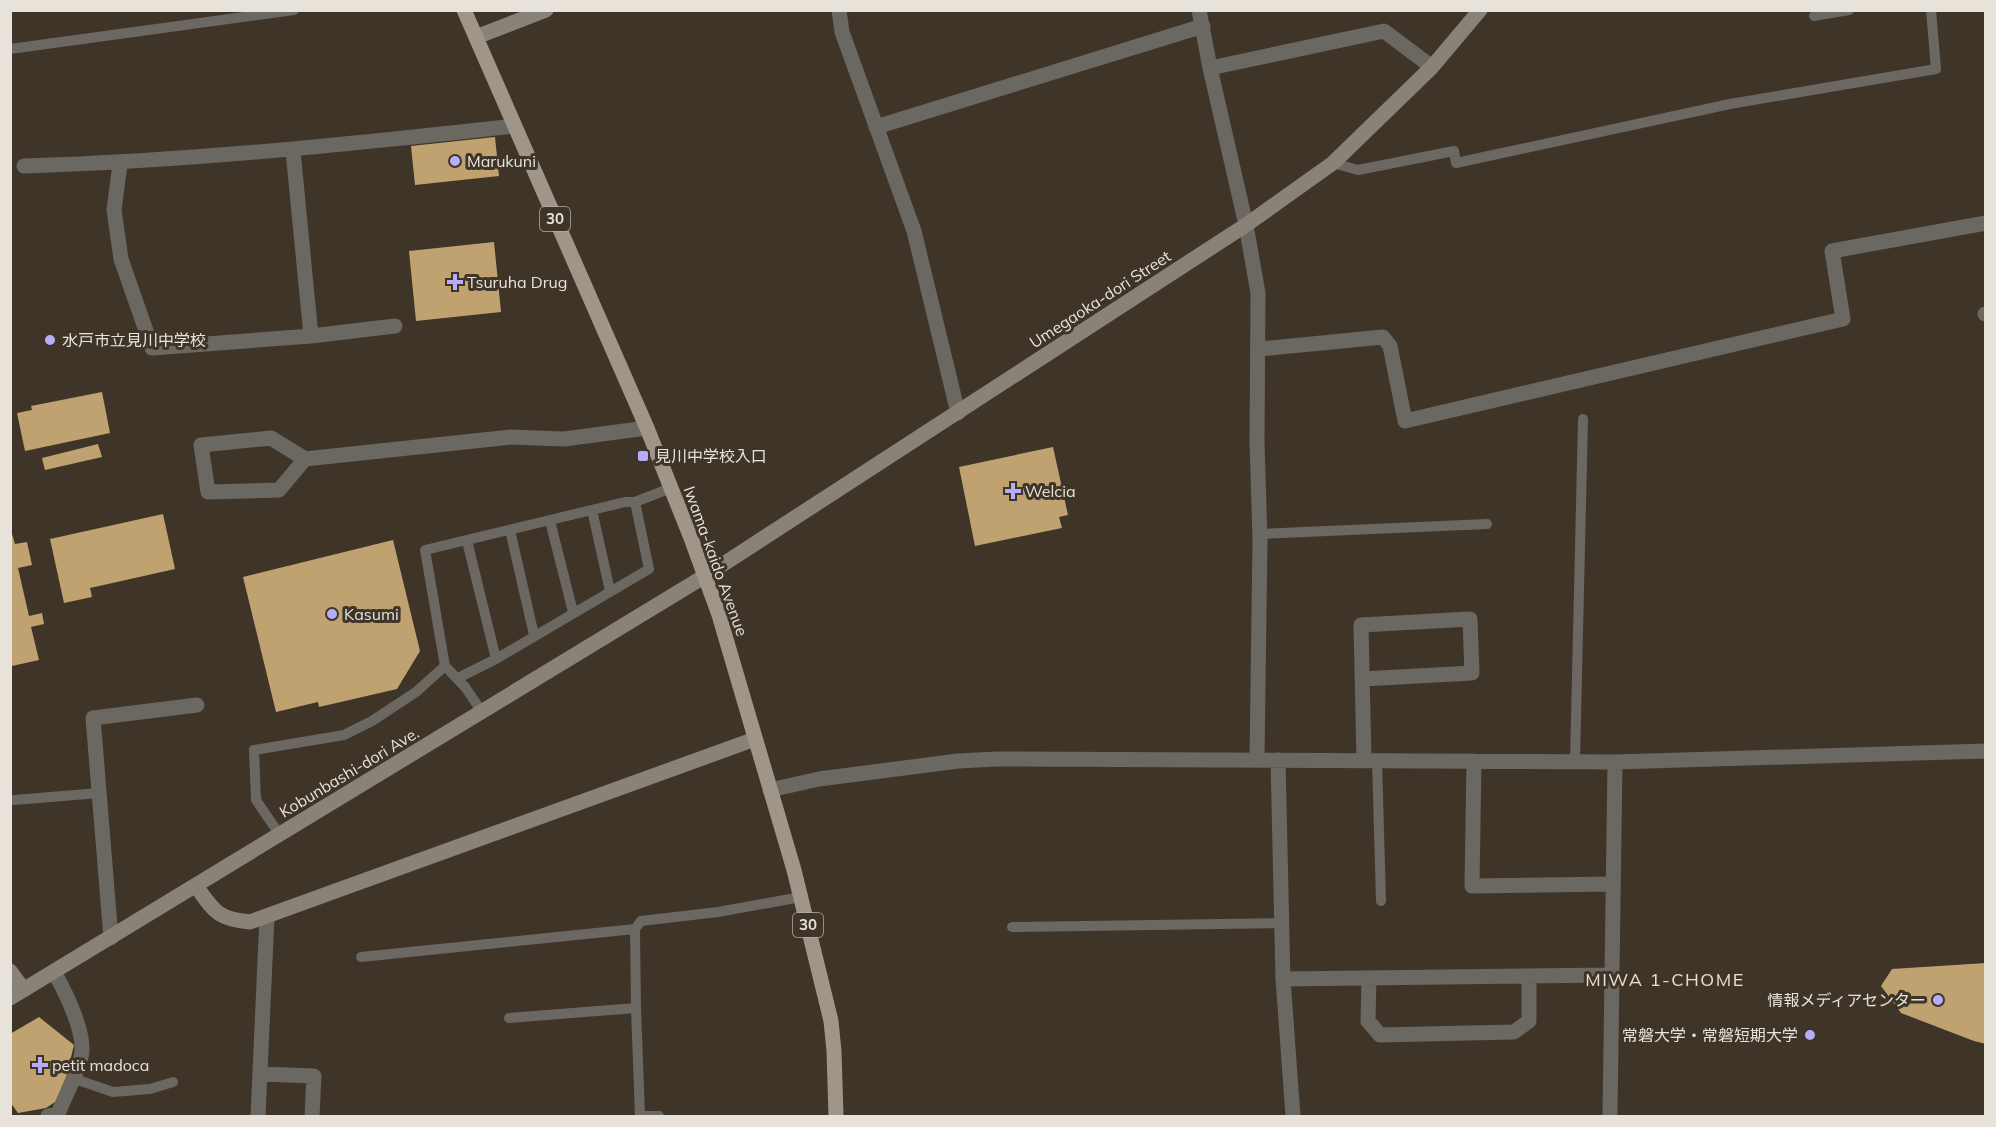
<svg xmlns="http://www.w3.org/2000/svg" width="1996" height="1127" viewBox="0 0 1996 1127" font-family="Mulish,'Noto Sans JP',sans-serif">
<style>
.building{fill:#c0a271}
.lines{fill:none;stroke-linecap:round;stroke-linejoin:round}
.lane{stroke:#6b6761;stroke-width:10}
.street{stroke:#6b6761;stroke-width:15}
.secondary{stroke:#888278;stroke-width:15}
.primary{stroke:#9f9689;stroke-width:15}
.poi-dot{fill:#b6acf8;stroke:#3e3528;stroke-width:2}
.labels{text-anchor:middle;stroke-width:6;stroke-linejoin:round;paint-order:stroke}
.shield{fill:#3e3528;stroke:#b4aea5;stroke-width:1.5}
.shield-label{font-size:15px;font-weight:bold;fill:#e7e2da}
.poi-label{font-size:16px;fill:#e7e2da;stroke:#3e3528;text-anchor:start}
.street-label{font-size:16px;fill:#e7e2da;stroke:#3e3528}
.neighbourhood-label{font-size:18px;letter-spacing:1.5px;fill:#e9dfce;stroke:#3e3528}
</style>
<rect width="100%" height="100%" fill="#3e3528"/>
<path class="building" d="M495,137L499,176L415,185L411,146Z
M494,242L501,312L416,321L409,251Z
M102,392L110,433L25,451L17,413L32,410L31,406Z
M98,444L102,457L45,470L42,458Z
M1053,447L1068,515L1059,517L1062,528L975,546L959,467Z
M163,514L175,569L90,588L92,597L64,603L50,539Z
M10,527L15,544L27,542L32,565L18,568L29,616L42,613L44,624L31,627L39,660L12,666Z
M393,540L420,651L397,689L319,707L318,702L276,712L243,577Z
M1986,963V1044L1974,1041L1901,1013L1881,986L1892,969Z
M39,1017L74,1045L64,1086L58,1100L46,1108L18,1113L10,1102V1034Z"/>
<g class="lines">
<path class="lane" d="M1814,16L1849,10
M10,49L294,10
M1333,163L1358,170L1454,151L1456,163L1730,104L1936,69L1931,10
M592,510L610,591
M550,521L573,612
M510,530L534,635
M1260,534L1487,524
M467,541L496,659
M458,678L496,659L649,569L635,502
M482,712L465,687L445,666L425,550L625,502H635L671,488
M1377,760L1381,901
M1575,761L1583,419
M14,800L99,793
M280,835L256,800L254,750L344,735L372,721L416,692L445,666
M1012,927L1281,923
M635,929L636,1008
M361,957L635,929L641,921L718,912L801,897
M509,1018L636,1008L640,1116
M72,1078L113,1092L150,1089L173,1082
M640,1116H659"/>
<path class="street" d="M839,10L842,32L914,231L958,413
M1199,10L1210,68L1246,225L1258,293L1257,443L1260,539L1257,759
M1210,68L1384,31L1432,67
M876,127L1203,26
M293,151L311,336
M120,164L114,210L121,259L152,348L311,336L395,326
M24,166C189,161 351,144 514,126
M1985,314H1986
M1259,349L1383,337L1390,346L1405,421L1843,319L1832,251L1986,223
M305,459L279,490L208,492L201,445L271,438L305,459L511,437L564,439L647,428
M1362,679L1472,673L1470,619L1361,625L1364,760
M1278,760L1283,979L1293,1116
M1474,761L1472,886L1613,884
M770,790L819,779L958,761L997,759L1615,762L1986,751
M111,938L93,718L197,705
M1283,979L1612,975
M1369,979L1368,1021L1380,1035L1514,1032L1529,1021V976
M260,1074L314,1076L312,1116
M48,1116L58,1114C65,1096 76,1076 81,1057C87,1035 65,991 54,972
M258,1116L267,917
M1610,1116L1615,762"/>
<path class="secondary" d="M476,37L546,10
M196,886C214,911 217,919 250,922L755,739
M10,971L24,990
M10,998L705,576L1246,225L1333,163L1432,67L1480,10"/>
<path class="primary" d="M464,10L647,428L691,538L719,615L794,870L831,1021L834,1051L836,1116"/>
</g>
<g class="poi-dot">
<circle cx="455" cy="161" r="6"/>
<path d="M452 273h6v6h6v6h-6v6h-6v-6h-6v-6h6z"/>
<circle cx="50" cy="340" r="6"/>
<rect x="637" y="450" width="12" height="12" rx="3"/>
<path d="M1010 482h6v6h6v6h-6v6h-6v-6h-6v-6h6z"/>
<circle cx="332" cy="614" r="6"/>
<circle cx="1938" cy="1000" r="6"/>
<circle cx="1810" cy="1035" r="6"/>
<path d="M37 1056h6v6h6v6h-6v6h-6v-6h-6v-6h6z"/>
</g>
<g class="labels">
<g class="shield">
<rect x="540" y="207" width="30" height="24" rx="4.5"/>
<rect x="793" y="913" width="30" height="24" rx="4.5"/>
</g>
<g class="shield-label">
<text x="555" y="224">30</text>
<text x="808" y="930">30</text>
</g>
<g class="poi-label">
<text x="467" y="167">Marukuni</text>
<text x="467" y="288">Tsuruha Drug</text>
<text x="62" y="346">水戸市立見川中学校</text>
<text x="655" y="462">見川中学校入口</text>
<text x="1025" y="497">Welcia</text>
<text x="344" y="620">Kasumi</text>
<text x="1926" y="1006" text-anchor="end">情報メディアセンター</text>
<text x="1798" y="1041" text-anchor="end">常磐大学・常磐短期大学</text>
<text x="52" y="1071">petit madoca</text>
</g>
<g class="street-label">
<text transform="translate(1100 299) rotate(-33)" y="6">Umegaoka-dori Street</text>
<text transform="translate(716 561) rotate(70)" y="6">Iwama-kaido Avenue</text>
<text transform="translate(349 772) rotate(-31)" y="6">Kobunbashi-dori Ave.</text>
</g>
<g class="neighbourhood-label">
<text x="1665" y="986">MIWA 1-CHOME</text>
</g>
</g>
<rect width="1996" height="1127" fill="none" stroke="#e7e2da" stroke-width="24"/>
</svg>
